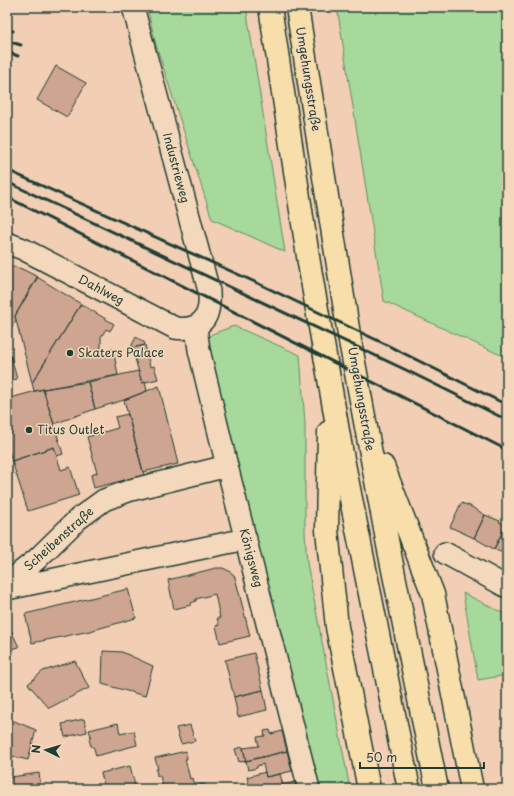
<svg xmlns="http://www.w3.org/2000/svg" width="514" height="796" viewBox="0 0 514 796" font-family="'Playpen Sans',sans-serif">
<style>
.green{fill:#a6d99b;stroke:#628b68}
.building{fill:#cea590;stroke:#1f3d34}
.lines{fill:none;stroke-linecap:round;stroke-linejoin:round}
.minor-casing{stroke:#1f3d34;stroke-width:24}
.highway-casing{stroke:#1f3d34;stroke-width:25}
.minor{stroke:#f4d8bb;stroke-width:21}
.highway{stroke:#f8deab;stroke-width:22}
.rail{stroke:#1f3d34;stroke-width:3}
.poi-dot{fill:#1f3d34;stroke:#f4d8bb;stroke-width:1.5}
.labels{text-anchor:middle;stroke-width:3;stroke-linejoin:round;paint-order:stroke}
.street-label{font-size:12px;fill:#1f3d34;stroke:#f4d8bb}
.poi-label{font-size:12px;fill:#1f3d34;stroke:#f4d8bb;text-anchor:start}
</style>
<rect width="100%" height="100%" fill="#f2cfb4"/>
<filter id="ink" filterUnits="userSpaceOnUse"><feTurbulence type="fractalNoise" baseFrequency=".025" numOctaves="2"/><feDisplacementMap in="SourceGraphic" scale="8" xChannelSelector="R" yChannelSelector="G"/><feConvolveMatrix kernelMatrix="1 2 1 2 8 2 1 2 1" color-interpolation-filters="sRGB"/></filter>
<g filter="url(#ink)">
<path class="green" d="M147,7H246L285,252L212,219L156,45Z
M337,7H507V358L384,301Z
M234,326L300,355L305,423V532L307,563L350,789H316L207,339L212,334Z
M463,593L507,615V675L478,680Z"/>
<path class="building" d="M56,66L86,83L67,117L37,100Z
M7,79L12,80L7,96Z
M7,265L22,269L38,277L15,316L16,321L11,328L7,326Z
M37,277L81,304L32,383L15,316Z
M81,304L114,324L110,331L106,329L101,337V351L113,349L118,375L34,391L32,383Z
M136,337L144,342L145,345L132,348V345Z
M145,345L150,367L154,366L158,379L142,383L132,348Z
M7,353H10L17,379L7,382Z
M138,371L142,383L145,382L147,391L124,400L95,409L88,382Z
M88,382L95,409L54,424L43,389Z
M159,386L178,464L143,472L124,400Z
M43,389L63,454L57,456L54,447L12,461L7,445V399Z
M128,414L144,475L94,488L91,475L97,473L87,437L118,428L115,417Z
M54,447L61,470L70,467L79,495L28,511L12,461Z
M461,503L470,506L485,515L474,538L450,527Z
M485,515L500,521L499,522L506,525L494,549L474,538Z
M506,525L507,526V555L494,549Z
M216,568H223L229,571L234,575L236,581L250,636L220,643L216,626L219,625L217,618H220L215,594L196,599V601L191,603V605L174,609L168,580Z
M128,589L136,618L90,631L32,643L25,614Z
M7,622L19,647L7,650Z
M103,651L122,652L153,666L145,696L102,684Z
M254,653L263,690L234,697L225,660Z
M75,661L89,688L49,708L28,684L43,671Z
M263,690L267,710L238,717L234,697Z
M7,718L36,730L28,760L7,755Z
M84,719L87,732L65,737L62,724Z
M118,723L120,734L134,731L137,745L96,756L94,748L91,746L89,739L91,736L89,730Z
M190,725L195,741L181,744L176,728Z
M270,730L271,734L282,731L287,751L246,761L243,748L259,746L257,737L265,736L264,731Z
M243,747L246,761L239,762L235,749Z
M186,751L187,759H185L190,779L192,778L194,785L181,789H163L160,775L157,776L156,769H158L155,758Z
M287,751L292,771L266,777L263,764L257,766V768L248,770L246,761Z
M130,766L136,789H105L101,773Z
M265,772L266,777L280,774L283,785L269,789H250L247,777Z
M39,773L41,789H7V779L11,777Z
M295,782L296,789H269V788Z
M203,784L205,785L206,789H190V787Z"/>
<g class="lines">
<g class="minor-casing">
<path id="minor" d="M7,243L23,249L175,328C189,330 205,326 208,310C210,304 209,297 209,291L133,7
M196,327L199,350L227,466L309,789
M445,553L507,587
M7,583L36,560L78,519L104,500L131,490L227,466
M7,589L246,539"/>
</g>
<g class="highway-casing">
<path id="highway" d="M270,7L309,263L342,454L409,789
M297,7L350,341L388,545L437,789
M329,432L327,530L337,627L369,789
M383,466L433,594L472,789"/>
</g>
<use href="#minor" class="minor"/>
<use href="#highway" class="highway"/>
<path class="rail" d="M7,7L8,8
M7,29L13,31
M7,41L21,45
M7,52L18,56
M7,170L255,282L385,344L507,405
M7,182L406,370L507,420
M7,197L507,450"/>
</g>
</g>
<g class="poi-dot">
<circle cx="70" cy="353" r="4"/>
<circle cx="29" cy="430" r="4"/>
</g>
<g class="labels">
<g class="street-label">
<text transform="translate(308 79) rotate(81)" y="4">Umgehungsstraße</text>
<text transform="translate(176 168) rotate(75)" y="4">Industrieweg</text>
<text transform="translate(101 290) rotate(28)" y="4">Dahlweg</text>
<text transform="translate(361 399) rotate(80)" y="4">Umgehungsstraße</text>
<text transform="translate(59 539) rotate(-42)" y="4">Scheibenstraße</text>
<text transform="translate(251 558) rotate(75)" y="4">Königsweg</text>
</g>
<g class="poi-label">
<text x="78" y="357">Skaters Palace</text>
<text x="37" y="434">Titus Outlet</text>
</g>
</g>
<rect width="514" height="796" fill="none" stroke="#f4d8bb" stroke-width="24"/>
<rect x="12" y="12" width="490" height="772" fill="none" stroke="#1f3d34" stroke-width="1.5" filter="url(#ink)"/>
<g transform="translate(46 750) rotate(275)" stroke="#f4d8bb" stroke-width="3" paint-order="stroke">
<path d="M0-3L7 15L0 10L-7 15Z" fill="#1f3d34"/>
<text y="-6" font-size="11" font-weight="bold" text-anchor="middle" fill="#1f3d34">N</text>
</g>
<path d="M360 762v6h124v-6" fill="none" stroke="#1f3d34" stroke-width="2"/>
<text x="366" y="762" font-size="12" fill="#1f3d34" stroke="#f4d8bb" stroke-width="3" paint-order="stroke">50 m</text>
</svg>
